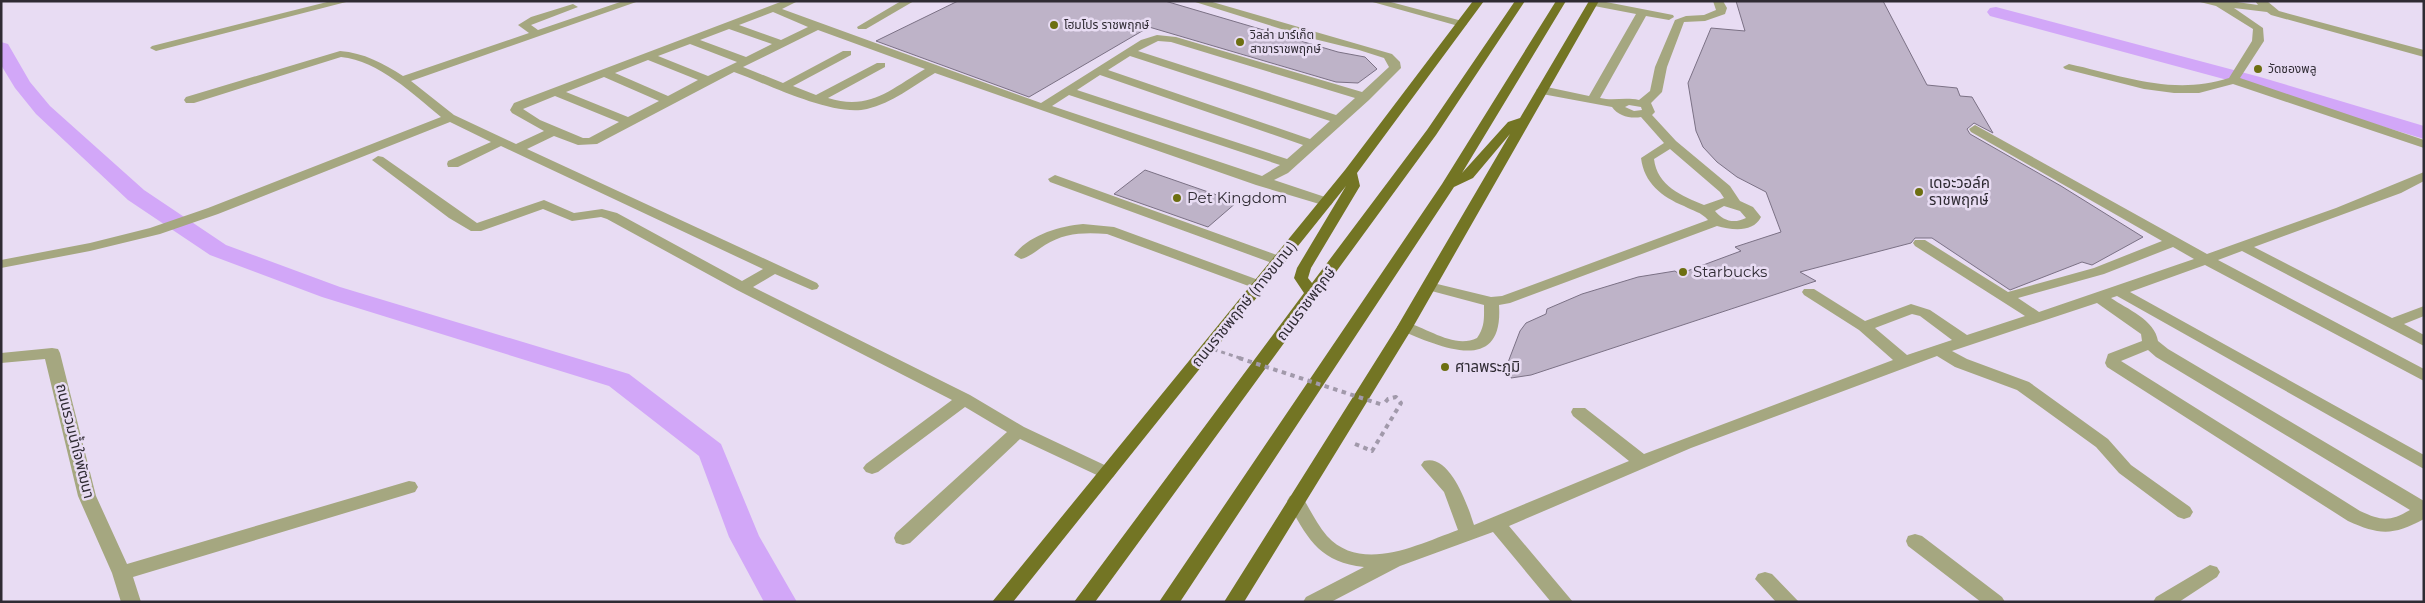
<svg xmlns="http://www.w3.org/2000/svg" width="2425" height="603" viewBox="0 0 2425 603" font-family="Montserrat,'Noto Sans Thai',sans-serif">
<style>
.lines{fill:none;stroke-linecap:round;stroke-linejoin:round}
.canal{fill:#d2a7f8;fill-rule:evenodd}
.building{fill:#beb3c8;stroke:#7b7185}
.path{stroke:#a199aa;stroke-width:4;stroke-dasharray:4.5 4.5;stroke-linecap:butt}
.minor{fill:#a5a780;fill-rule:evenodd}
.major{fill:#737524;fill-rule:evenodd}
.path-bridge-far1{stroke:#a199aa;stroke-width:3;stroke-dasharray:4 4;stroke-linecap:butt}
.path-bridge{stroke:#a199aa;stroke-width:4;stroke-dasharray:4.5 4.5;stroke-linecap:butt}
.poi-dot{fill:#6d6f11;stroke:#e8dcf3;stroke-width:2}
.labels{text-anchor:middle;stroke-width:5;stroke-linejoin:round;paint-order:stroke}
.far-poi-label{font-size:12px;fill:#2f2b33;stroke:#e8dcf3;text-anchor:start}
.poi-label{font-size:15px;fill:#2f2b33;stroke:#e8dcf3;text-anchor:start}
.street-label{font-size:15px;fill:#2f2b33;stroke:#e8dcf3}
</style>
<rect width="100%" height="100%" fill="#e8dcf3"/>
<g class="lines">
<path class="canal" d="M1996,7L2260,77L2424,126V139L2246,85L1990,16L1987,12L1990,8Z
M1,42L8,44L30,82L50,106L144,190L226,245L340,287L629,374L721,444L759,536L797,602H764L729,537L699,456L609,386L322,297L210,255L128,200L36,114L15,88L1,65Z"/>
</g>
<path class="building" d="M958,1H1165L1338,52L1365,57L1377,69L1358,83L1336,82L1149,27L1029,97L876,41Z
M1736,1H1883L1927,85L1957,88L1960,96L1972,97L1993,133L1974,123L1967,129L1970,134L2061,186L2143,237L2092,265L2082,262L2010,290L1932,238H1915L1911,243L1800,272L1816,281L1531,375L1511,378L1507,365L1520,331L1526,323L1546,314L1547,309L1582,294L1638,277L1675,271L1679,274L1741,251L1735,247L1781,232L1766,192L1737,177L1717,162L1703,147L1696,131L1688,83L1711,28L1745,31Z
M1145,170L1237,202L1208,227L1114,194Z"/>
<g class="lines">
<path class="path" d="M1355,444L1372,451L1401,403L1396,397L1388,399L1383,405"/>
<path class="minor" d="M331,1H350L156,51L150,48L152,46Z
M623,1H639L411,81L454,115L516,144L544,131L512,113L510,110L514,103L783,1H798L782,9L1041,103L1141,40L1157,35L1176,37L1362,92L1389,67L1384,58L1359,50L1310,38L1192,1H1209L1392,54L1400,62L1401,68L1369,100L1288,173L1274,180L1331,199L1333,202L1331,205L1326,206L1256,185L935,73C913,86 892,103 867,109C832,117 768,84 734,72L597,144L578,145L554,136L527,149L817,283L819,286L817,289L812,290L775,274L753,287L970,395L1024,427L1113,469L1116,473L1113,477L1107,479L1101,477L1020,439L910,543L903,545L896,543L894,538L896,533L1007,432L965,407L878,472L872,474L866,472L863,468L866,464L952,400L737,290L607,219L601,217L572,221L543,209L481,231H471L449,218L372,160L378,156L383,157L477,223L544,200L574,213L602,209L617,213L742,281L763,269L501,146L458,167H448L447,164L448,161L491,142L450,122L218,214L160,234L90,251L1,268V260L90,243L150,228L208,208L441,117C413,94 379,61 341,57L194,103H186L184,100L186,97L340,51C364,53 383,63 403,76L529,33L518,25L531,17L573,4L578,7L531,25L538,30ZM773,12L808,27L781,40L739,25ZM729,29L772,44L746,57L700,40ZM818,30L925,69C891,89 870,111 828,98L885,67V63H877L816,95L793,86L851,55V51H843L783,83L743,67ZM1158,41L1171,42L1355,98L1336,115L1138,51ZM690,44L737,62L708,76L658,56ZM1130,56L1330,121L1310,139L1108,70ZM648,60L698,80L668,96L615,73ZM1100,75L1303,145L1287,159L1077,90ZM604,77L659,101L628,117L566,92ZM1069,95L1280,165L1262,176L1052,106ZM555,96L619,122L589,138H583L540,120L523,109Z
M901,1H914L866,29H858L857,27Z
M1369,1H1387L1466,22L1467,24L1462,27Z
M1589,1H1601L1673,15L1674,17L1669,20L1646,16L1600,98C1613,101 1625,97 1639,100L1650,91L1655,67L1675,20L1686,16L1704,15L1716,10L1713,1H1723L1727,8L1725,14L1705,21L1684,22L1667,67L1662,92L1651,103L1655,112L1652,115L1676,141L1730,186L1740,201L1753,207L1761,217C1753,233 1732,230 1717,226L1510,303L1499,305C1504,377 1438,346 1400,330L1397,327L1400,324L1405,322C1428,328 1454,349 1477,338C1485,327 1484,318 1484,305L1424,289L1422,286L1424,283L1429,282L1491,297L1502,296L1708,220C1701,212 1693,211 1684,206C1662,197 1644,183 1641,158L1664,143L1641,117C1631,119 1618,116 1612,107L1542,94L1536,90L1542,86L1589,96L1636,14L1589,5ZM1629,105L1641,107L1642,110L1634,111L1625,107ZM1670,149L1720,192L1724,198L1704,205C1682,196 1657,186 1654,159ZM1724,206L1740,211L1746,218C1734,224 1723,221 1715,211Z
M2196,1H2230L2258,5L2255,1H2267L2279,11L2424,50V57L2271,15L2267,12L2234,8L2263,28L2264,41L2240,78L2424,140V148L2233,84L2199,93H2174L2144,89L2065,69L2063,67L2069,64C2124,76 2173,96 2229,78L2252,41L2253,29L2216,6Z
M1975,125L2207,254L2336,208L2424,172V181L2401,193L2254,247L2392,318L2424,306V316L2404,324L2424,335V346L2242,251L2218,260L2424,369V381L2205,265L2130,292L2424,455V469L2117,296L2111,298C2127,309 2155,320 2158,341L2168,349L2424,501V519C2393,536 2379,535 2348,521L2107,367L2105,363L2108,354L2142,341L2141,334L2097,303L1952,351L1967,359L2029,382L2108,439L2131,465L2190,507L2193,512L2190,517L2184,519L2178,517L2119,473L2096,447L2017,390L1955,367L1937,356L1691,448L1509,526L1573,602H1551L1493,532L1400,566L1331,602H1303L1306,597L1364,567C1319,562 1307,538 1287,501L1290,496L1296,494L1302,496C1310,510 1317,524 1327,536C1362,574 1419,544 1458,530L1444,492L1424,469L1421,465L1424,461C1450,453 1468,506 1474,525L1629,461L1573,416L1571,412L1573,408H1585L1644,454L1893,360L1859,330L1804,295L1802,292L1804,289H1814L1865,321L1911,304L1930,310L1967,335L2025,316L1915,246L1913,243L1915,240H1925L2008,292L2094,268L2162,241L1971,132L1969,129ZM2173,247L2194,259L2039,312L2018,298L2104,274ZM1912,314L1920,316L1952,340L1907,355L1875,328ZM2148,350L2156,357L2410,510C2389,522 2382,521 2360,511L2121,361Z
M1055,175L1285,258L1287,261L1280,265L1275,264L1050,182L1048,179Z
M1083,224L1114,227L1264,282L1266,285L1259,289L1254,288L1107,234C1084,232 1064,233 1045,245C1037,250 1030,257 1021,259L1014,255C1029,235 1060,226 1083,224Z
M52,348L58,349L60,353L96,496L127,564L409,481L415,482L418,487L415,492L133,577L141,602H121L112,573L78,496L45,359L1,363V353Z
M1915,534L1922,536L2002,597L2005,602H1981L1908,546L1906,541L1908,536Z
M2210,565L2217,567L2220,572L2217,577L2179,602H2153L2156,597Z
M1765,572L1772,574L1799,602H1776L1755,579L1758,574Z"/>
<path class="major" d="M1473,1H1484L1357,173L1360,186L1311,268L1308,278L1312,283L1427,130L1515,1H1525L1436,135L1095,602H1074L1304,293L1294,278L1297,268L1346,186L1013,602H992L1345,170Z
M1556,1H1566L1462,173L1508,122L1520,118L1589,1H1599L1413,327L1244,602H1224L1397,327L1510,134L1473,178L1454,187L1180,602H1159L1442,184Z"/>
<path class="path-bridge-far1" d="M1206,347L1243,359"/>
<path class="path-bridge" d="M1239,358L1383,405"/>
</g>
<g class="poi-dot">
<circle cx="1054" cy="25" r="5"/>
<circle cx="1240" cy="42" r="5"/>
<circle cx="2258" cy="69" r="5"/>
<circle cx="1919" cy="192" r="5"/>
<circle cx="1177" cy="198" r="5"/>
<circle cx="1683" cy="272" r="5"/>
<circle cx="1445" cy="367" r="5"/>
</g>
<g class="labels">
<g class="far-poi-label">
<text x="1064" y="29">โฮมโปร ราชพฤกษ์</text>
<text x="1250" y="39">วิลล่า มาร์เก็ต<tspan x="1250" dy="14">สาขาราชพฤกษ์</tspan></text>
<text x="2268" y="73">วัดซองพลู</text>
</g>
<g class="poi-label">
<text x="1929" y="188">เดอะวอล์ค<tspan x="1929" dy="17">ราชพฤกษ์</tspan></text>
<text x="1187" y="203">Pet Kingdom</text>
<text x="1693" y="277">Starbucks</text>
<text x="1455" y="372">ศาลพระภูมิ</text>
</g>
<g class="street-label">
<text transform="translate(1244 304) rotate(-51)" y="5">ถนนราชพฤกษ์ (ทางขนาน)</text>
<text transform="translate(1306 304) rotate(-53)" y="5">ถนนราชพฤกษ์</text>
<text transform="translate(75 441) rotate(76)" y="5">ถนนรวมน้ำใจพัฒนา</text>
</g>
</g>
<rect width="2425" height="603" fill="none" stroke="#2f2b33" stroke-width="5"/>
</svg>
